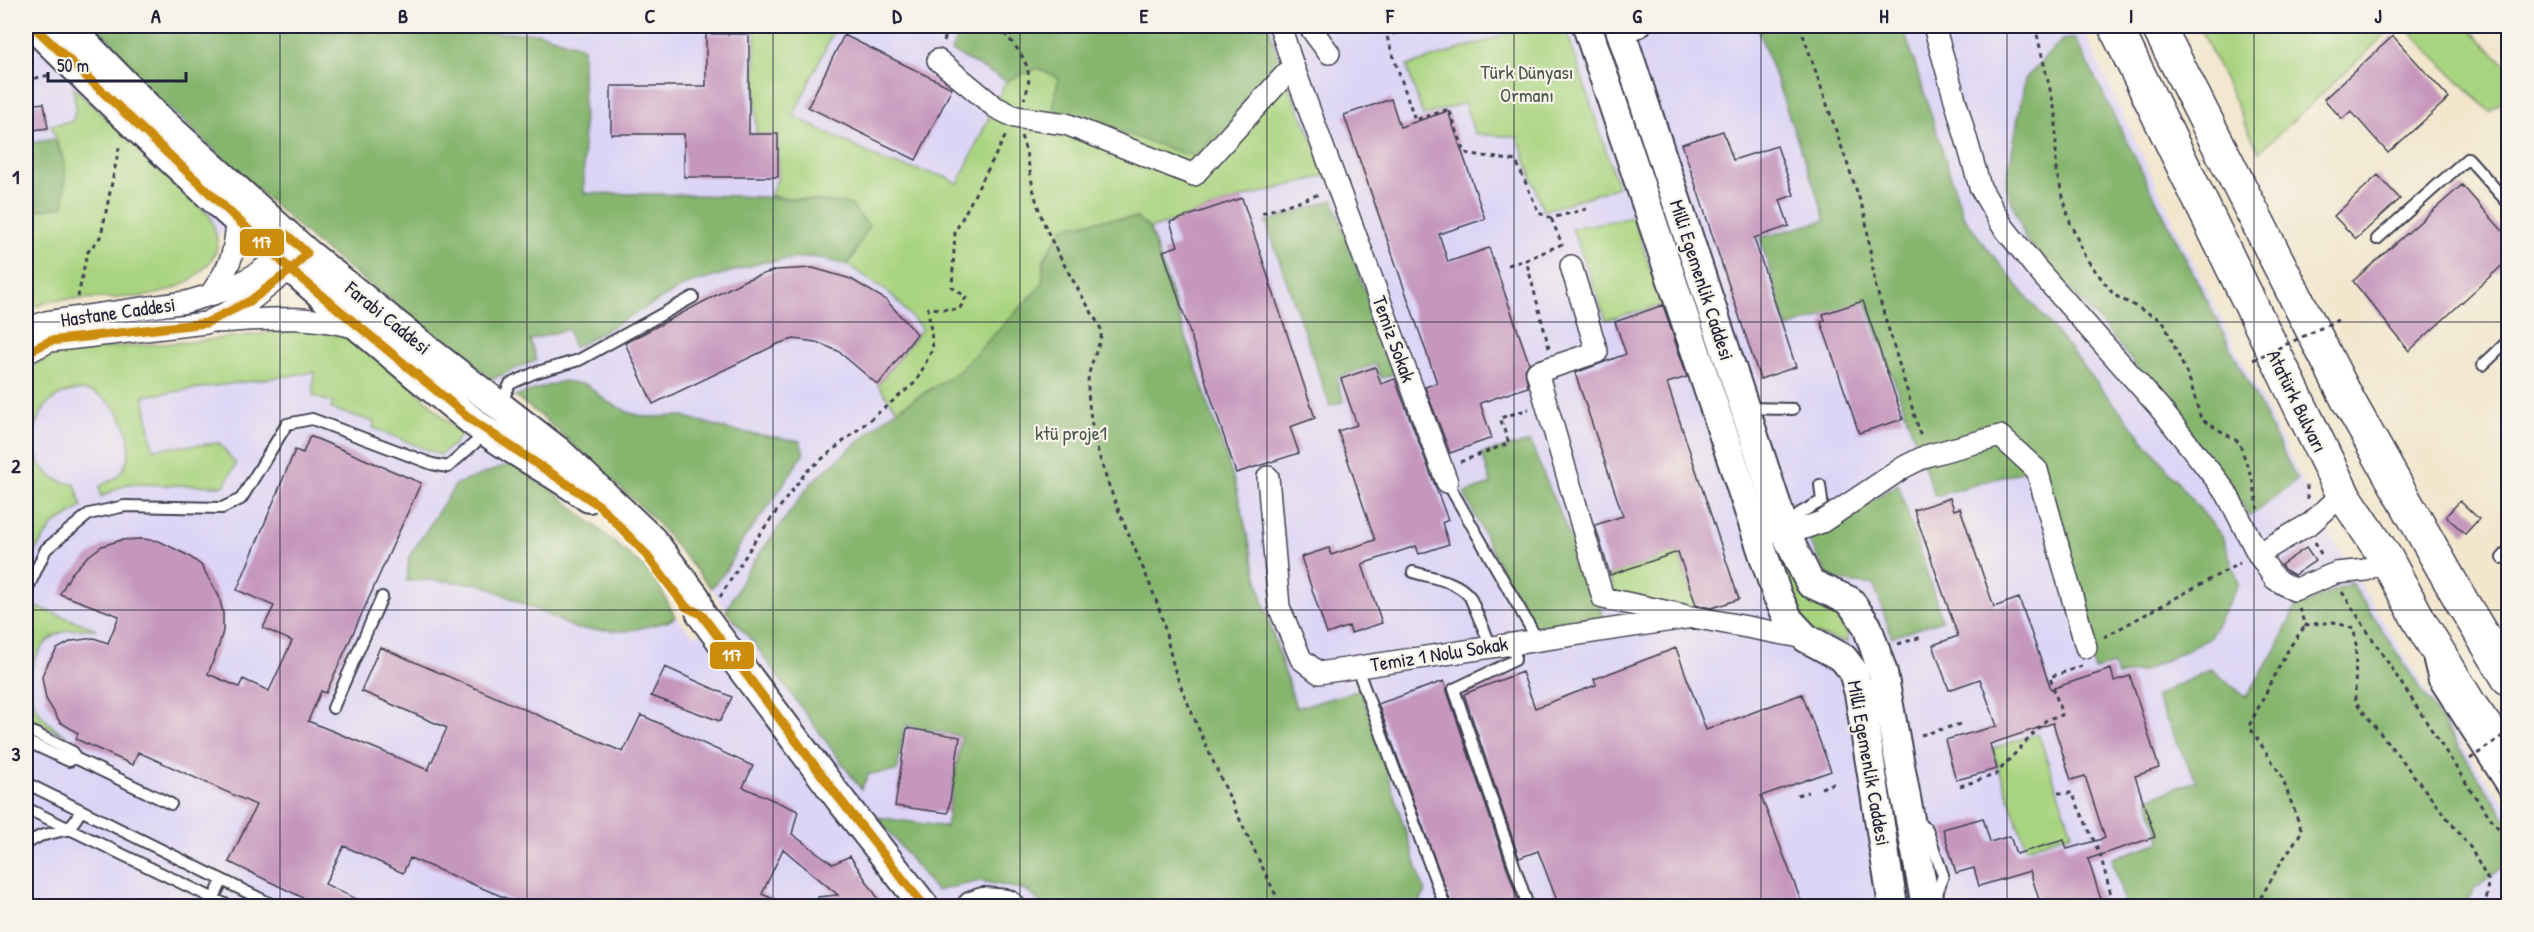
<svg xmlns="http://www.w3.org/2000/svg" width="2534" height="932" viewBox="0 0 2534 932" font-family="'Patrick Hand',sans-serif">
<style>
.built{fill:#ddd5f6}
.green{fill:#a9d47f;stroke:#667b5d;stroke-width:1.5}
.forest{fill:#86b66e;stroke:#546c54;stroke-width:1.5}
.building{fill:#c697bd}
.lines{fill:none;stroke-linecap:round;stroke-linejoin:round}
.lane-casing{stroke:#413f51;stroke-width:14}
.street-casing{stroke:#413f51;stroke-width:24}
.secondary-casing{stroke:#413f51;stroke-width:32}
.highway-casing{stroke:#413f51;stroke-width:36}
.path{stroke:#413f51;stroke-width:3;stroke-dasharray:4.5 4.5;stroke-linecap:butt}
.lane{stroke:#fff;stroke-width:10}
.street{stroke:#fff;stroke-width:21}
.secondary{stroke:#fff;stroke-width:28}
.highway{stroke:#fff;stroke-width:33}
.path-bridge{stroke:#413f51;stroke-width:3;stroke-dasharray:4.5 4.5;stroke-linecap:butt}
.bus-1-casing{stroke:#f7f3e8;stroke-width:14}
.bus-1{stroke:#cc8c0c;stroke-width:9}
.grid{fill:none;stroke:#22223b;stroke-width:1.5;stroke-opacity:0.55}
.labels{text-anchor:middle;stroke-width:4.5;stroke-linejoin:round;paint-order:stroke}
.park-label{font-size:20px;fill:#4a574f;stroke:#f7f3e8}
.street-label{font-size:20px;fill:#22223b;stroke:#f7f3e8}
.line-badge{stroke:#f7f3e8;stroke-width:2}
.badge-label{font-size:16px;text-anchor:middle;font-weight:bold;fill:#fff}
.neatline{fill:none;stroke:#22223b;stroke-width:2}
.grid-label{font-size:20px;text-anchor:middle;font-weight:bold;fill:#22223b}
</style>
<rect width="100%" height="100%" fill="#f7f3e8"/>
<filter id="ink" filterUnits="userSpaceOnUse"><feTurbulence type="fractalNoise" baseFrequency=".0167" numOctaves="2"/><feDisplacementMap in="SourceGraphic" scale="12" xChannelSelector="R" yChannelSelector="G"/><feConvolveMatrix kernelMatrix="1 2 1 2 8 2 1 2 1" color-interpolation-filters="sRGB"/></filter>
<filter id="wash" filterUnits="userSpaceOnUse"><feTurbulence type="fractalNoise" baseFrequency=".008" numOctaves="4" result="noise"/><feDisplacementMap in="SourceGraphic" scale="24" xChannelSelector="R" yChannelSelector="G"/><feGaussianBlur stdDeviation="1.35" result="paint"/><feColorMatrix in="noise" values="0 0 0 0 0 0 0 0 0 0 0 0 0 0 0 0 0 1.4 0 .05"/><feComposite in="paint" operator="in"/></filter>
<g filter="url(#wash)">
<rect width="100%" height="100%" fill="#f2e6cd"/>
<path class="built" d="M26,26H2081L2186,248L2331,538L2443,717L2508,810V906H26V369L60,351L188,342L249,334L341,337L394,371L461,435L513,463L655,577L675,617L695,636L733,620L711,588L651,516L546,420L405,314L248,183L218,237L217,252L208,266L190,282L166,292L135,297L52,301L26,310Z"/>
<path class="green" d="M755,26H836L793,116L886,162L946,177L958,184L1006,81L1038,67L1058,78L1282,72L1329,175L1242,198L1150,229L1236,487L1264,606L1296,708L1425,893L1417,906L932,388L897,410L878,385L922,329L891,294L848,265L857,250L850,204L770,196L778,177V135L756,134Z
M1533,26H1565L1618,187L1543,211L1518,137L1475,134L1464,103L1423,116L1407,66Z
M2199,26H2395L2259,152Z
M2404,26H2466L2508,67V96L2490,112Z
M73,87L210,216C220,242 222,253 199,273C159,309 100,293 52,301C43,303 34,307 26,310V212L64,206L65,164L51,125L73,121L76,107Z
M1633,217L1662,305L1606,320L1572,228Z
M304,329C321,332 341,334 357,343C391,360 433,408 461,435L453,445L440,455L373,428L374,422L331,409L333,403L313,396L314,372L144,396L153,449L219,443L236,464L224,486L127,484L101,497L99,487C105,483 114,480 119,475C148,442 110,376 65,393C21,409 23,481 75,484L82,507L53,525L26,564V369L60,351L188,342Z
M1657,490L1698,612L1615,594L1609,575L1657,559L1636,497Z
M1775,537L1804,591L1841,616L1848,643L1807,632C1797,612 1769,557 1775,537Z
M37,607L96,629C84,629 71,628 60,633C33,645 21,684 37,709C44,721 56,729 67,737L26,717V634Z
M2038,733L2072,833L2026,848L1992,749Z"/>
<path class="forest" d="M93,26H310L324,31L539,33L583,47L584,193C673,195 762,194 850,204L869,226L848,265L812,257L764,262L686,285L574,348L568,329L530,340L536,360L493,379L316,243L132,74C123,54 111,38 93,26Z
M961,26H1269L1282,72L1194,157L1053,109L1058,78L1038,68L1006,81L951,51Z
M1757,26H1903L1963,215L1983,243L2222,536L2239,584L2209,639L2146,670L2117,676L2113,665L2095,670L2041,466L1935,496L1866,302L1787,328L1760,238L1826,220Z
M2075,38L2297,480L2250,516L2199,445L2103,325L2026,240L2006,185L2025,79L2062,40Z
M54,139L65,164L64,206L26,212V144Z
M1333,200L1394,374L1381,378L1376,364L1336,378L1344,401L1330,406L1266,222Z
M1137,218L1149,228L1236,487L1264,606L1296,708L1361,690L1425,893L1417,906H1044L1026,890L980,881L936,891L877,817L946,827L962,736L905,725L897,771L869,774L861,789L753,642L726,611L747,571L811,483L889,415L957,373L1042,285L1044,259L1063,227L1109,219Z
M563,381L587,385L608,402L630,413L646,417L683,416L729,430L800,441L804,453L769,506L744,538L725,572L711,588L651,516L546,420L515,396Z
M1530,442L1605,621L1532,633L1464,493L1491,484L1482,453Z
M513,463L543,482L655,577L675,617L667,622L627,631L577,629L481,584L429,580L407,581L409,557L456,484Z
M1898,484L1942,620L1892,637L1874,585L1830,580L1808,539Z
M2351,583L2508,822V863L2474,890L2464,906H2125L2112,858L2161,842L2148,798L2196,781L2155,696L2211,669L2246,697L2276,650L2295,608Z"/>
<g id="blocks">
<path class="building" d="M706,34H749V134H778V177H684V134H611V86H706Z
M844,35L952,88L916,160L808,107Z
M2393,36L2449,98L2388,153L2351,111L2342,119L2324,99Z
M1391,99L1400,127L1448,111L1485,219L1439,234L1448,262L1489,248L1529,363L1525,370L1528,387L1480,403L1492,438L1450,453L1425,387L1437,383L1344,115Z
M44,103L48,128L26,131V105Z
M1723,131L1733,160L1777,146L1794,195L1780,200L1789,226L1754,238L1796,367L1760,379L1682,144Z
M2378,175L2400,199L2356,239L2334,216Z
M2462,185L2508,237V260L2409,351L2353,281Z
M1242,198L1315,418L1290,427L1299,453L1236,473L1163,251L1178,246L1170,222Z
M813,268L851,279L886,300L917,334L878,385L838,351L816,342L794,339L780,343L653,404L625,343L745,280L776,270Z
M1863,301L1903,419L1859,433L1821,322L1825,320L1823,314Z
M1663,305L1687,377L1667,383L1739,599L1712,608L1696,605L1678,552L1610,575L1595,525L1623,516L1575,373L1626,354L1615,322Z
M1375,367L1381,384L1395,379L1448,520L1442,523L1449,544L1419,554L1416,546L1362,564L1382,623L1351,633L1349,626L1327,634L1301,557L1329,548L1331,555L1375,540L1338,431L1357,425L1341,379Z
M310,436L421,483L326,693L321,691L308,721L428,770L447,728L361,691L380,647L623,752L641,715L753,766L743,787L798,811L792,834L833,864L850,856L883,906H819L818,897L838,895L783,849L762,894L789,906H525L410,858L403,873L344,846L325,884L371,906H320L229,862L256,805L138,752L133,765L76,739L78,733L60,722L46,699L42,677L45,668L57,649L72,641L94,638L108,643L119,616L60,594L71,574L86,558L102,546L121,540L142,539L159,541L187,555L201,565L219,596L223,613V631L219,645L208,674L239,687L243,679L269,691L292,641L263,628L274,606L237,590L295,450L303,453Z
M1950,498L1954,510L1960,508L1994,607L2019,598L2051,689L2111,669L2114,681L2130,676L2159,768L2135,776L2155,837L2088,859L2103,906H2041L2030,871L1979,886L1974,868L1956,873L1943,829L1983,818L1990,842L2010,836L2016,854L2064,840L2067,849L2105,838L2085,776L2071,780L2053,723L1990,744L1997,769L1956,780L1945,740L1997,726L1980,679L1949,690L1933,645L1958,636L1914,510Z
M2460,501L2479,519L2465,534L2446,516Z
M2306,548L2315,561L2294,575L2284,569L2281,565Z
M1676,648L1706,730L1802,694L1831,771L1761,796L1803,906H1559L1538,851L1519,858L1464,694L1522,672L1535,708L1596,685L1594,679Z
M665,667L732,697L720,721L651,696Z
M1444,681L1447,691L1520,906H1452L1378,704Z
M907,728L960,737L948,813L895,806Z"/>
</g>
</g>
<g filter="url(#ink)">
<use href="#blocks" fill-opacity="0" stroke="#413f51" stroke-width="1.5"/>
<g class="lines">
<g class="lane-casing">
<path id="lane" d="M2377,239L2468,158L2508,203
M2483,365L2508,341
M500,406L510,384L534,373L579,360L693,297
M1745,408L1793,409
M1447,482L1537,639
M1789,529L1800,513L1822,501L1820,485
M2502,558L2508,551
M1413,572C1432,578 1457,580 1470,597L1491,646
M26,592L46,549L89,514L125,506L222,508L241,499L287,424L312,419L432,464L448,467L486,433
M1515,642V660L1454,689L1528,906
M2429,661L2434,681L2508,796
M1357,668L1445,906
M333,708L382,597
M26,729L73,752L75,758L171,804
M26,741L69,761L75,758
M26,783L275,906
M26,808L229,906
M1914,822L1927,829L1943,875L1936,897L1929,901
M26,844L40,836L69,829L81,811
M210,906L222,881"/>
</g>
<g class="street-casing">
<path id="street" d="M1280,26L1293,66L1447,482
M1309,26L1329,53
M1934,26L1980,187L2002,225L2036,268L2159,407L2226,492L2258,554L2275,579L2294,590L2336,573L2366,570L2386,558
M1621,32L1640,26
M938,60L995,107L1015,117L1066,124L1194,175L1293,66
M1571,266L1597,352L1537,372L1603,598L1683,615
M210,295C241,286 265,271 287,248
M218,322C269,319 307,314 357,328
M26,329L46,322L186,302L210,295C230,266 235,256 237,220
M26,353L50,341L206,323L250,301L301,260
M1268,477L1279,607L1301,659L1319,673L1693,617L1806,638
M1774,528L1786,534L1822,522L1904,467L1926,456L2000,436L2037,470L2086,647
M2258,554L2311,523L2343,494"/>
</g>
<g class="secondary-casing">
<path id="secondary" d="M33,26C171,165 319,297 471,420C508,450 551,470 589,498
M68,26L159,119L307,253L430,352L558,451L652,540L696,598L701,614L839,798L924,906
M1587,26L1777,595L1789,620L1806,638L1843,658L1853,671L1859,693L1893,906
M1619,26L1786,534L1810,583L1850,601L1867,626L1883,673L1926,906
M972,906L983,902L1007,904L1010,906"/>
</g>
<g class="highway-casing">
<path id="highway" d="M2115,26L2343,494L2386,558L2419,620L2470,705L2508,758
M2158,26L2348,400L2462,602L2508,678"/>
</g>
<path class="path" d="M998,26C1018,50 1038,66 1024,99
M1800,26L1865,215L1875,284L1921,437
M2035,26L2056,115V171L2070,222L2085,257L2114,295L2163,321L2190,381L2201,419L2239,442L2254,485L2258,509
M1393,34L1411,28
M1387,37L1415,120L1449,109L1465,153L1516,161L1539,213L1551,218L1591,208
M944,41L949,26
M26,80L50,75
M1021,136C1030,160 1030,181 1037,203C1049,245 1081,292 1102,331C1099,351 1087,366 1088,387C1090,464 1131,533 1157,603C1167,629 1169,657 1179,682C1210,758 1246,833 1281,906
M1262,213L1320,194
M1508,265L1526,260
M78,297L87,253L101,236L120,143
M1549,348L1526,260L1562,244L1551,218
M1460,462L1509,443L1500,418L1529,409
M2307,499V482
M2315,542L2323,558
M2342,592L2472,792L2508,842
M720,597L756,539L806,472L916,382L933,348L928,308L959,310L966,297L952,287L955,232L1006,135
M2299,608L2305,625L2334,622L2354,629L2356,645L2355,701L2470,847L2488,880L2486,906
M2104,637L2240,563
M1898,644L1922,637
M1921,735L1964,723
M1960,786L1995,775L2047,719L2062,715L2050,677L2082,666
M1821,788L1835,783
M2058,793H2072L2100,854L2114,906
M1797,795L1808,792
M2256,906L2280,864L2302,831L2281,775L2249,726L2289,648L2305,626"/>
<use href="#lane" class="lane"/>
<use href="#street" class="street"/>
<use href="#secondary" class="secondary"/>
<use href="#highway" class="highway"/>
<path class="path-bridge" d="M2253,360L2338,320
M2470,759L2508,732"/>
<g class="bus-1-casing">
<path id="bus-1" d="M33,26L291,270L473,421L600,506L644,552L686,607L701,614L839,798L924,906
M26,353L50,341L206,323L250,301L291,270L307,253L287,235"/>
</g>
<use href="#bus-1" class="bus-1"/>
</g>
</g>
<path class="grid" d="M280,26V906M527,26V906M773,26V906M1020,26V906M1267,26V906M1514,26V906M1761,26V906M2007,26V906M2254,26V906M26,322H2508M26,610H2508"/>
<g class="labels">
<g class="park-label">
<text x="1527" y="79">Türk Dünyası<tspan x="1527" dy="23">Ormanı</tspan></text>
<text x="1071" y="440">ktü proje1</text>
</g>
<g class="street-label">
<text transform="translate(1702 280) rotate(72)" y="7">Milli Egemenlik Caddesi</text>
<text transform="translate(118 312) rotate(-8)" y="7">Hastane Caddesi</text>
<text transform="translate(388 318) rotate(39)" y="7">Farabi Caddesi</text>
<text transform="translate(1394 339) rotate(70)" y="7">Temiz Sokak</text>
<text transform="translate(2297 401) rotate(64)" y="7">Atatürk Bulvarı</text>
<text transform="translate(1439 654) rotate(-9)" y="7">Temiz 1 Nolu Sokak</text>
<text transform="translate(1869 763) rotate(80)" y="7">Milli Egemenlik Caddesi</text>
</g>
</g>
<g class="line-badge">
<rect x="239" y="228" width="46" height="29" rx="6" fill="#cc8c0c"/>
<rect x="709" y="641" width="46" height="29" rx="6" fill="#cc8c0c"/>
</g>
<g class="badge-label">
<text x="262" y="248">117</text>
<text x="732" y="661">117</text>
</g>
<rect width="2534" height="932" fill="none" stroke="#f7f3e8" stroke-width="66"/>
<path d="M48 72v9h138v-9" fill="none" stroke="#22223b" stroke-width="3"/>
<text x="57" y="72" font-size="18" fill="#22223b" stroke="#f7f3e8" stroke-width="4.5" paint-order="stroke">50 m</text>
<rect x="33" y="33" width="2468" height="866" class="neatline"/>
<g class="grid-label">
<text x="156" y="23">A</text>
<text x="403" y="23">B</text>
<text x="650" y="23">C</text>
<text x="897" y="23">D</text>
<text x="1144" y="23">E</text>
<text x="1390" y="23">F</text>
<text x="1637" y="23">G</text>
<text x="1884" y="23">H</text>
<text x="2131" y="23">I</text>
<text x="2378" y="23">J</text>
<text x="16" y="184">1</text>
<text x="16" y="473">2</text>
<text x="16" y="761">3</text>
</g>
</svg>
